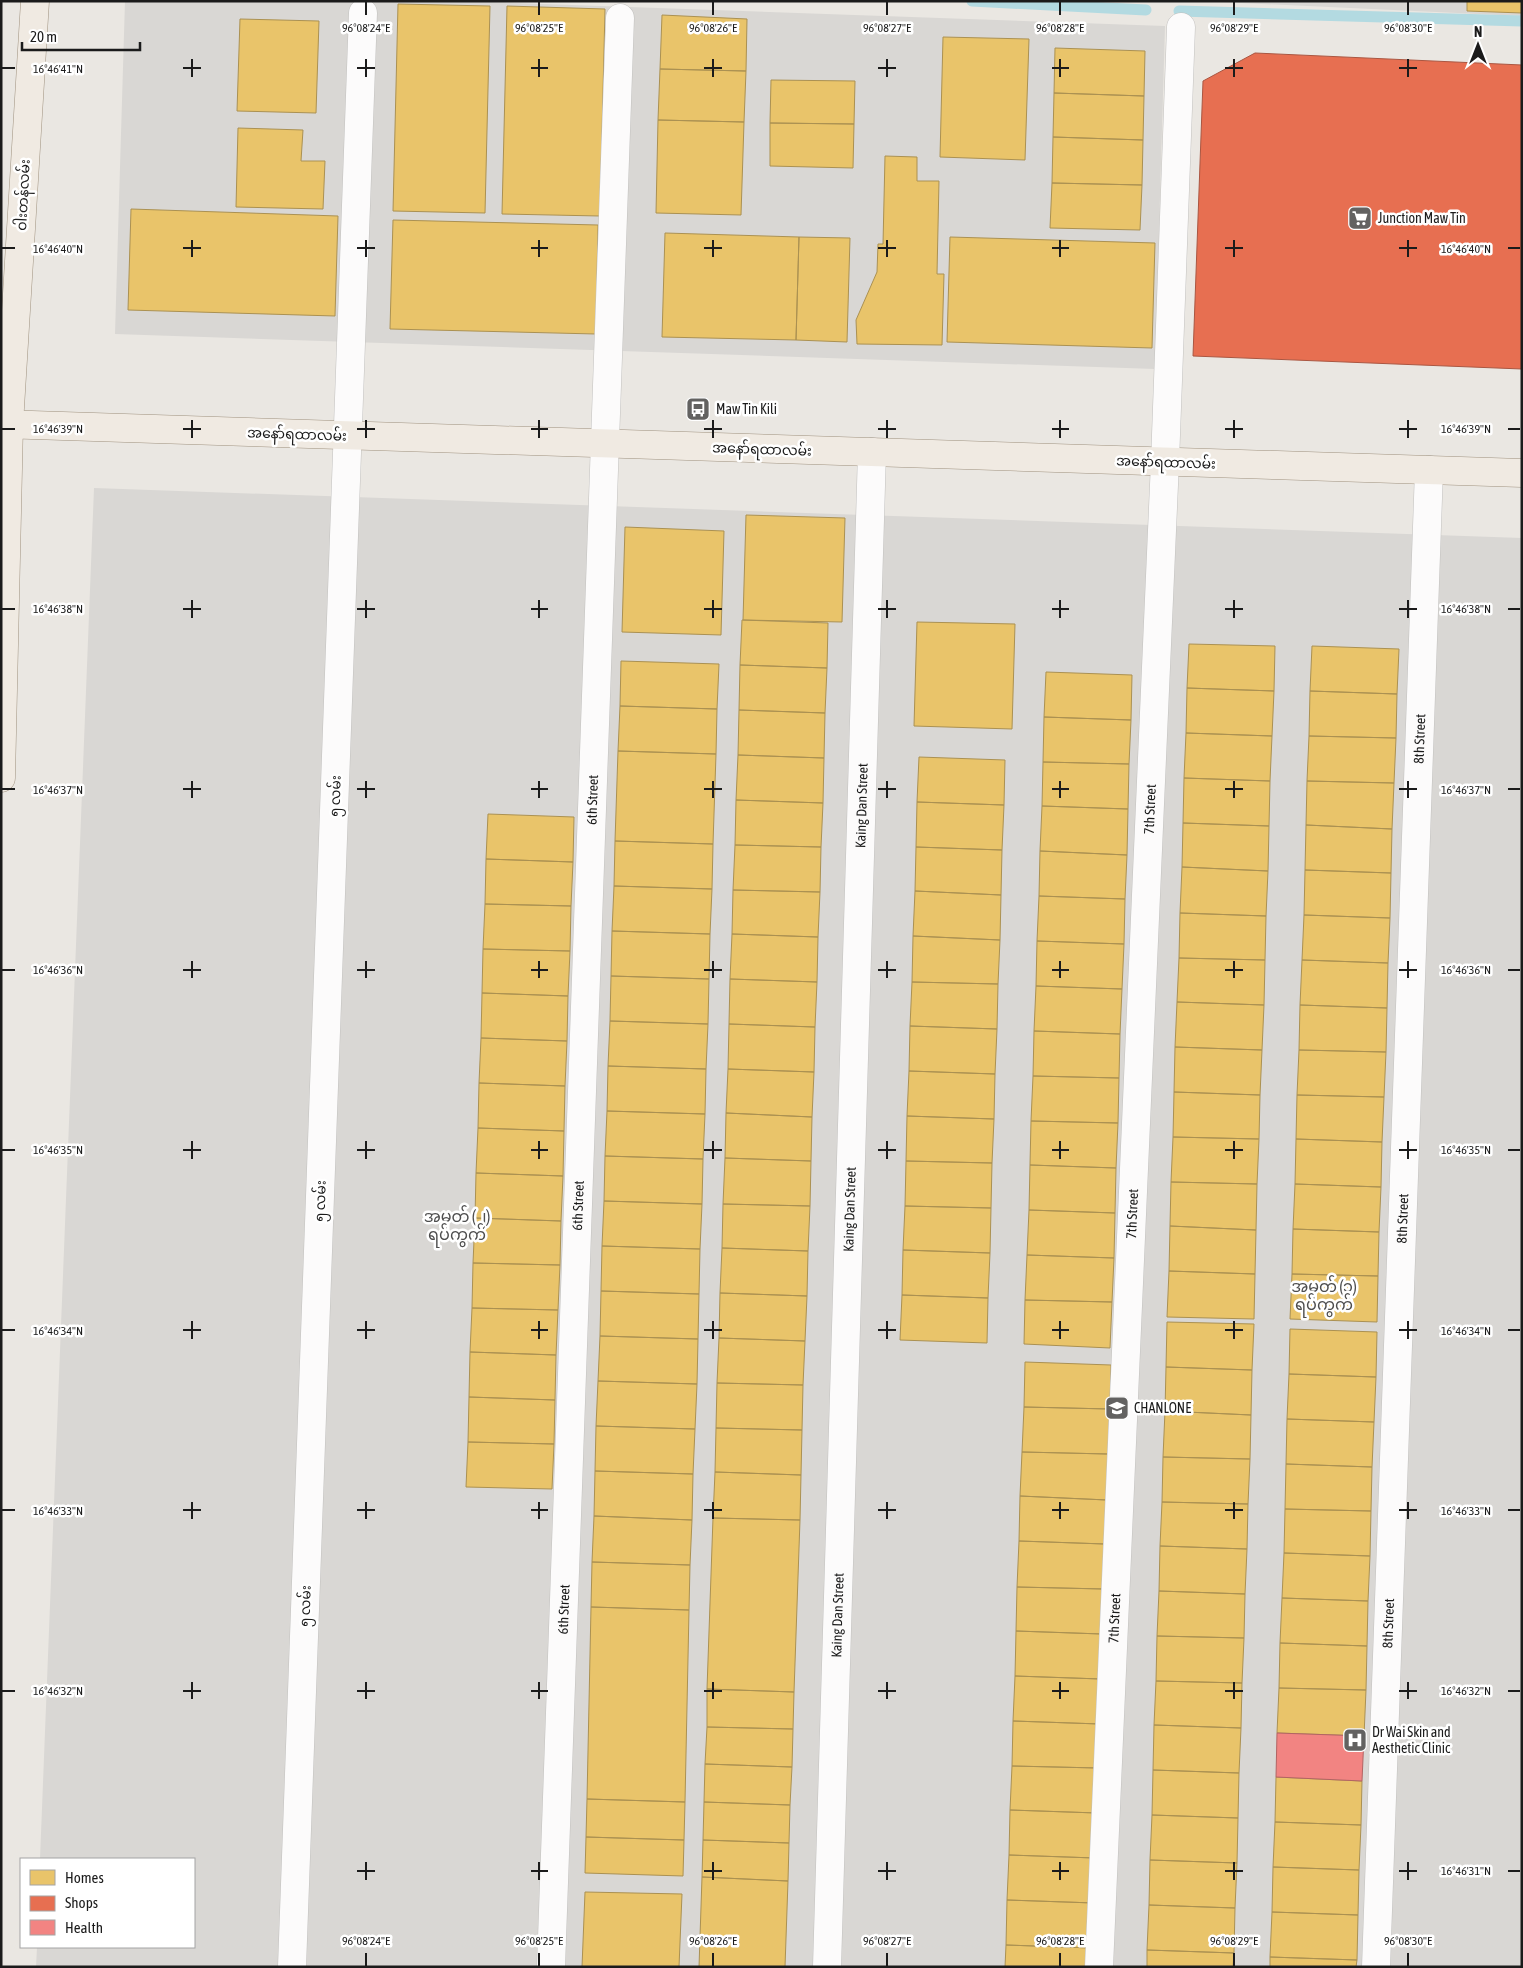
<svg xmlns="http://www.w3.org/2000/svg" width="1523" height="1968" viewBox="0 0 1523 1968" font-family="'Asap Condensed','Noto Sans Myanmar',sans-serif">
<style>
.residential{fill:#d9d7d4}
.homes{fill:#e9c46a;stroke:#ab9152}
.shops{fill:#e76f51;stroke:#aa5641}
.health{fill:#f28482;stroke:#b26463}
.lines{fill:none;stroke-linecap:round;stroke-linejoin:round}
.stream{stroke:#b3dae1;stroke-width:11}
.minor-casing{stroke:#c2c1bf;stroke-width:29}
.major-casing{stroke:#a09380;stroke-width:29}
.minor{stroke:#fcfbfb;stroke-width:28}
.major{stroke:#f0eae2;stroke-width:28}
.ticks{fill:none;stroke:#1b1b1b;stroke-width:2}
.labels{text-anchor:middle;stroke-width:5;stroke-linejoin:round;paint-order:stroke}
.street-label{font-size:14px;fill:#1b1b1b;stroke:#fff}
.poi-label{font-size:14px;fill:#1b1b1b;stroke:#fff;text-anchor:start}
.quarter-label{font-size:16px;fill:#4e4e4e;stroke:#fff}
.ticks-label{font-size:12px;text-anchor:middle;fill:#1b1b1b;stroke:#fff;stroke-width:5;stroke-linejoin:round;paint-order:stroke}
</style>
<rect width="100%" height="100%" fill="#eae7e2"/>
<path class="residential" d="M125,1H459L1165,26L1155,369L115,334Z
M1199,1H1522V16Z
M94,488L1522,538V1967H36L37,1947H194V1859H40Z"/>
<path class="homes" d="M1467,1H1522V13L1467,11Z
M398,4L490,6L485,213L393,211Z
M507,6L605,9L600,216L502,214Z
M662,15L747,19L746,71L660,69Z
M240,19L319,21L316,113L237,111Z
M943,37L1029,39L1025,160L940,157Z
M1055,48L1145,51L1144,96L1054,93Z
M660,69L746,71L744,122L658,120Z
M771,80L855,81L854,124L770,123Z
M1054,93L1144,96L1143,140L1053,137Z
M658,120L744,122L741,215L656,213Z
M770,123L854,124L853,168L770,166Z
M238,128L303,130L301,161H325L323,209L236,207Z
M1053,137L1143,140L1142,185L1052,183Z
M885,156L917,157V181H939L937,274H944L942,345L857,344L856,320L877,272L878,244H883Z
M1052,183L1142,185L1140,230L1050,228Z
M131,209L338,216L335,316L128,310Z
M393,220L598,225L596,334L390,329Z
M665,233L799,237L796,340L662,337Z
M799,237L850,238L847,342L796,340Z
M950,237L1155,243L1152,348L947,342Z
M746,515L845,518L842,622L743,620Z
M625,527L724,531L721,635L622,632Z
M742,620L828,623L827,668L740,665Z
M917,622L1015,624L1012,729L914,726Z
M1189,644L1275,646L1274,691L1187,688Z
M1312,646L1399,649L1397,694L1310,691Z
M621,661L719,664L717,709L620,706Z
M740,665L827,668L825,713L739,710Z
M1046,672L1132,675L1131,720L1044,717Z
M1187,688L1274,691L1272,736L1186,733Z
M1310,691L1397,694L1396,738L1309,736Z
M620,706L717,709L716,754L618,751Z
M739,710L825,713L824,758L738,755Z
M1044,717L1131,720L1129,764L1043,762Z
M1186,733L1272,736L1270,781L1184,778Z
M1309,736L1396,738L1394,783L1307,781Z
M618,751L716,754L713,844L615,841Z
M738,755L824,758L823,803L736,800Z
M919,757L1005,760L1004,805L917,802Z
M1043,762L1129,764L1128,809L1042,806Z
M1184,778L1270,781L1269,826L1183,823Z
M1307,781L1394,783L1392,829L1306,825Z
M736,800L823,803L821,847L735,845Z
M917,802L1004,805L1002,850L916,847Z
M1042,806L1128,809L1127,855L1040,851Z
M488,814L574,817L573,862L486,859Z
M1183,823L1269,826L1268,871L1182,867Z
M1306,825L1392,829L1391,873L1305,870Z
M615,841L713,844L712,889L614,886Z
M735,845L821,847L820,892L733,890Z
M916,847L1002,850L1001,895L915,891Z
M1040,851L1127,855L1125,899L1039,896Z
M486,859L573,862L571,906L485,904Z
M1182,867L1268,871L1266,916L1180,913Z
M1305,870L1391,873L1390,918L1304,915Z
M614,886L712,889L710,934L612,931Z
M733,890L820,892L818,937L732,934Z
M915,891L1001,895L1000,940L913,936Z
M1039,896L1125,899L1124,944L1037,941Z
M485,904L571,906L570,951L483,949Z
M1180,913L1266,916L1265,960L1179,958Z
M1304,915L1390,918L1388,963L1302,960Z
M612,931L710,934L709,979L611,976Z
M732,934L818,937L817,982L730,979Z
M913,936L1000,940L998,984L912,982Z
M1037,941L1124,944L1122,989L1036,986Z
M483,949L570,951L568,996L482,993Z
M1179,958L1265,960L1264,1005L1177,1002Z
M1302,960L1388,963L1387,1008L1300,1005Z
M611,976L709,979L708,1024L610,1021Z
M730,979L817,982L815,1027L729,1024Z
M912,982L998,984L997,1029L910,1026Z
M1036,986L1122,989L1120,1034L1034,1031Z
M482,993L568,996L567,1041L481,1038Z
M1177,1002L1264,1005L1262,1050L1175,1047Z
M1300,1005L1387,1008L1386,1052L1299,1050Z
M610,1021L708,1024L706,1069L608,1066Z
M729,1024L815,1027L814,1072L728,1069Z
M910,1026L997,1029L995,1074L909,1071Z
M1034,1031L1120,1034L1119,1078L1033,1076Z
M481,1038L567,1041L565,1086L479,1083Z
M1175,1047L1262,1050L1260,1095L1174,1092Z
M1299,1050L1386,1052L1384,1097L1297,1095Z
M608,1066L706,1069L705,1114L607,1111Z
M728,1069L814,1072L812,1117L726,1113Z
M909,1071L995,1074L994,1119L907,1116Z
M1033,1076L1119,1078L1118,1123L1031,1121Z
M479,1083L565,1086L564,1131L478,1128Z
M1174,1092L1260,1095L1259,1139L1173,1137Z
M1297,1095L1384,1097L1382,1142L1296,1139Z
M607,1111L705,1114L703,1159L605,1156Z
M726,1113L812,1117L811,1161L725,1158Z
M907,1116L994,1119L992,1163L906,1161Z
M1031,1121L1118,1123L1116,1168L1030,1165Z
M478,1128L564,1131L563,1176L476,1173Z
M1173,1137L1259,1139L1257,1184L1171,1182Z
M1296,1139L1382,1142L1381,1187L1295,1184Z
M605,1156L703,1159L702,1204L604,1201Z
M725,1158L811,1161L810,1206L723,1204Z
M906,1161L992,1163L991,1208L905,1206Z
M1030,1165L1116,1168L1115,1213L1029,1210Z
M476,1173L563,1176L561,1221L475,1218Z
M1171,1182L1257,1184L1256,1230L1170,1226Z
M1295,1184L1381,1187L1379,1232L1293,1229Z
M604,1201L702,1204L700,1249L602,1246Z
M723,1204L810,1206L808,1251L722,1248Z
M905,1206L991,1208L990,1253L903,1250Z
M1029,1210L1115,1213L1114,1258L1027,1255Z
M475,1218L561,1221L560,1265L473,1263Z
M1170,1226L1256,1230L1255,1274L1169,1271Z
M1293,1229L1379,1232L1378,1276L1292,1274Z
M602,1246L700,1249L699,1294L601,1291Z
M722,1248L808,1251L807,1296L720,1293Z
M903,1250L990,1253L988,1298L902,1295Z
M1027,1255L1114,1258L1112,1302L1025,1300Z
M473,1263L560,1265L558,1310L472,1308Z
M1169,1271L1255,1274L1254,1319L1167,1317Z
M1292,1274L1378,1276L1377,1322L1290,1319Z
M601,1291L699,1294L698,1339L600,1336Z
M720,1293L807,1296L805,1341L719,1338Z
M902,1295L988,1298L987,1343L900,1340Z
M1025,1300L1112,1302L1110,1348L1024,1344Z
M472,1308L558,1310L556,1355L470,1352Z
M1167,1322L1254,1324L1252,1370L1166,1367Z
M1290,1329L1377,1332L1376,1377L1289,1374Z
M600,1336L698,1339L697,1384L598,1381Z
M719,1338L805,1341L803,1385L717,1383Z
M470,1352L556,1355L555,1400L469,1397Z
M1025,1362L1111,1365L1110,1409L1024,1407Z
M1166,1367L1252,1370L1251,1415L1165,1411Z
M1289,1374L1376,1377L1374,1422L1287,1419Z
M598,1381L697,1384L695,1429L596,1426Z
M717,1383L803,1385L802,1430L716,1428Z
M469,1397L555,1400L554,1444L468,1442Z
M1024,1407L1110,1409L1108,1454L1022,1452Z
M1165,1411L1251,1415L1250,1459L1163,1457Z
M1287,1419L1374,1422L1372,1467L1286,1464Z
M596,1426L695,1429L693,1474L595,1471Z
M716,1428L802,1430L801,1475L715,1472Z
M468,1442L554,1444L552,1489L466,1487Z
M1022,1452L1108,1454L1107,1500L1020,1496Z
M1163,1457L1250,1459L1248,1504L1162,1502Z
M1286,1464L1372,1467L1371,1511L1285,1509Z
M595,1471L693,1474L692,1520L594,1516Z
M715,1472L801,1475L800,1520L713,1518Z
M1020,1496L1107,1500L1105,1544L1019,1541Z
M1162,1502L1248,1504L1247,1549L1160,1546Z
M1285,1509L1371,1511L1370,1556L1284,1553Z
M594,1516L692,1520L690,1565L592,1562Z
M713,1518L800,1520L794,1692L707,1689Z
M1019,1541L1105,1544L1104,1589L1017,1587Z
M1160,1546L1247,1549L1245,1594L1159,1591Z
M1284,1553L1370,1556L1368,1601L1282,1598Z
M592,1562L690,1565L689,1610L591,1607Z
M1017,1587L1104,1589L1102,1634L1016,1631Z
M1159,1591L1245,1594L1244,1638L1157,1636Z
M1282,1598L1368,1601L1367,1646L1280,1643Z
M591,1607L689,1610L685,1802L587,1799Z
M1016,1631L1102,1634L1101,1679L1015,1676Z
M1157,1636L1244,1638L1242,1683L1156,1681Z
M1280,1643L1367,1646L1366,1690L1279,1688Z
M1015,1676L1101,1679L1100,1724L1013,1721Z
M1156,1681L1242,1683L1241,1728L1154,1725Z
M1279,1688L1366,1690L1364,1736L1277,1733Z
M707,1689L794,1692L793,1729L707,1727Z
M1013,1721L1100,1724L1098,1768L1012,1766Z
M1154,1725L1241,1728L1239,1773L1153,1770Z
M707,1727L793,1729L792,1767L705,1764Z
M705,1764L792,1767L790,1805L704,1802Z
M1012,1766L1098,1768L1097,1813L1010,1810Z
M1153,1770L1239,1773L1238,1818L1152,1815Z
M1276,1777L1362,1781L1361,1825L1275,1822Z
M587,1799L685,1802L684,1840L586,1837Z
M704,1802L790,1805L789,1843L703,1840Z
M1010,1810L1097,1813L1095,1858L1009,1855Z
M1152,1815L1238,1818L1237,1863L1150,1860Z
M1275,1822L1361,1825L1359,1870L1273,1867Z
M586,1837L684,1840L683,1876L585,1873Z
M703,1840L789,1843L788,1881L702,1877Z
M1009,1855L1095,1858L1094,1903L1007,1900Z
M1150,1860L1237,1863L1235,1908L1149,1905Z
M1273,1867L1359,1870L1358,1915L1272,1912Z
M702,1877L788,1881L785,1967H699Z
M585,1892L682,1894L679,1967H582Z
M1007,1900L1094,1903L1092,1948L1006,1945Z
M1149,1905L1235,1908L1234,1953L1147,1950Z
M1272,1912L1358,1915L1357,1960L1270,1957Z
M1006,1945L1092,1948V1967H1005Z
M1147,1950L1234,1953L1233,1967H1147Z
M1270,1957L1357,1960L1356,1967H1270Z"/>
<path class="shops" d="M1255,53L1522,65V369L1193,356L1203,81Z"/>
<path class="health" d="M1277,1733L1364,1736L1362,1781L1276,1777Z"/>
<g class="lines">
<path class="stream" d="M972,1L1146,10
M1179,11L1522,21"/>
<g class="minor-casing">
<g id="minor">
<path d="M292,1967L363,13"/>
<path id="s1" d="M551,1967L620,18"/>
<path id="s2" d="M827,1967L872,452"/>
<path id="s3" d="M1099,1967L1165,462L1181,27"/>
<path id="s4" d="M1376,1967L1429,470"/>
</g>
</g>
<g class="major-casing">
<path id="major" d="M1,424L1522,473
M1,778L9,424L35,1"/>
</g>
<use href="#minor" class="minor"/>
<use href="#major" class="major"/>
</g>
<path class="ticks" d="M366,2V15M539,2V15M713,2V15M887,2V15M1060,2V15M1234,2V15M1408,2V15M192,59V77M366,59V77M539,59V77M713,59V77M887,59V77M1060,59V77M1234,59V77M1408,59V77M2,68H15M183,68H201M357,68H375M531,68H548M704,68H722M878,68H896M1052,68H1069M1225,68H1243M1399,68H1417M192,240V257M366,240V257M539,240V257M713,240V257M887,240V257M1060,240V257M1234,240V257M1408,240V257M2,248H15M183,248H201M357,248H375M531,248H548M704,248H722M878,248H896M1052,248H1069M1225,248H1243M1399,248H1417M1508,248H1520M192,420V438M366,420V438M539,420V438M713,420V438M887,420V438M1060,420V438M1234,420V438M1408,420V438M2,429H15M183,429H201M357,429H375M531,429H548M704,429H722M878,429H896M1052,429H1069M1225,429H1243M1399,429H1417M1508,429H1520M192,600V618M366,600V618M539,600V618M713,600V618M887,600V618M1060,600V618M1234,600V618M1408,600V618M2,609H15M183,609H201M357,609H375M531,609H548M704,609H722M878,609H896M1052,609H1069M1225,609H1243M1399,609H1417M1508,609H1520M192,781V798M366,781V798M539,781V798M713,781V798M887,781V798M1060,781V798M1234,781V798M1408,781V798M2,789H15M183,789H201M357,789H375M531,789H548M704,789H722M878,789H896M1052,789H1069M1225,789H1243M1399,789H1417M1508,789H1520M192,961V978M366,961V978M539,961V978M713,961V978M887,961V978M1060,961V978M1234,961V978M1408,961V978M2,970H15M183,970H201M357,970H375M531,970H548M704,970H722M878,970H896M1052,970H1069M1225,970H1243M1399,970H1417M1508,970H1520M192,1141V1159M366,1141V1159M539,1141V1159M713,1141V1159M887,1141V1159M1060,1141V1159M1234,1141V1159M1408,1141V1159M2,1150H15M183,1150H201M357,1150H375M531,1150H548M704,1150H722M878,1150H896M1052,1150H1069M1225,1150H1243M1399,1150H1417M1508,1150H1520M192,1321V1339M366,1321V1339M539,1321V1339M713,1321V1339M887,1321V1339M1060,1321V1339M1234,1321V1339M1408,1321V1339M2,1330H15M183,1330H201M357,1330H375M531,1330H548M704,1330H722M878,1330H896M1052,1330H1069M1225,1330H1243M1399,1330H1417M1508,1330H1520M192,1502V1519M366,1502V1519M539,1502V1519M713,1502V1519M887,1502V1519M1060,1502V1519M1234,1502V1519M1408,1502V1519M2,1510H15M183,1510H201M357,1510H375M531,1510H548M704,1510H722M878,1510H896M1052,1510H1069M1225,1510H1243M1399,1510H1417M1508,1510H1520M192,1682V1699M366,1682V1699M539,1682V1699M713,1682V1699M887,1682V1699M1060,1682V1699M1234,1682V1699M1408,1682V1699M2,1691H15M183,1691H201M357,1691H375M531,1691H548M704,1691H722M878,1691H896M1052,1691H1069M1225,1691H1243M1399,1691H1417M1508,1691H1520M366,1862V1880M539,1862V1880M713,1862V1880M887,1862V1880M1060,1862V1880M1234,1862V1880M1408,1862V1880M357,1871H375M531,1871H548M704,1871H722M878,1871H896M1052,1871H1069M1225,1871H1243M1399,1871H1417M1508,1871H1520M366,1953V1966M539,1953V1966M713,1953V1966M887,1953V1966M1060,1953V1966M1234,1953V1966M1408,1953V1966"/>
<defs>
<g id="supermarket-square" transform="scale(1.25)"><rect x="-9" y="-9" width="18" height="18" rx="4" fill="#636261" stroke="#fff"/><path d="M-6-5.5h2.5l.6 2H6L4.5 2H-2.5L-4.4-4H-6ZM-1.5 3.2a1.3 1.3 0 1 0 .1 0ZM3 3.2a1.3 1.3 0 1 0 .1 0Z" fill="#fff"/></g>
<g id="bus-square" transform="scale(1.25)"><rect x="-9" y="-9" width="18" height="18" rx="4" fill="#636261" stroke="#fff"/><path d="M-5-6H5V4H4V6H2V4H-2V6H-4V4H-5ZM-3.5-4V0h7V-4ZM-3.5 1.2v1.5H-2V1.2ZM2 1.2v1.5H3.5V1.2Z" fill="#fff"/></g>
<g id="school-square" transform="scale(1.25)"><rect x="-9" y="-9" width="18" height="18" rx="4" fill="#636261" stroke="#fff"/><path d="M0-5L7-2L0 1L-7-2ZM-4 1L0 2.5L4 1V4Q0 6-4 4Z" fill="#fff"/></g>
<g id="hospital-square" transform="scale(1.25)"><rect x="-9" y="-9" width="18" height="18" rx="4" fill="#636261" stroke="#fff"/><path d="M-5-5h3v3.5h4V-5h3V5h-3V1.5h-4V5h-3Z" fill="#fff"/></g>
</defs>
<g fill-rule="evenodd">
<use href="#supermarket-square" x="1360" y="218"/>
<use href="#bus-square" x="698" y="409"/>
<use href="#school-square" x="1117" y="1408"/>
<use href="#hospital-square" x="1355" y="1740"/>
</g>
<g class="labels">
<g class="street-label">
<text transform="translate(23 195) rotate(-87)" y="5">ဝါးတန်လမ်း</text>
<text transform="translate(297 434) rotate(2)" y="5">အနော်ရထာလမ်း</text>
<text transform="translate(762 449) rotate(2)" y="5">အနော်ရထာလမ်း</text>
<text transform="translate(1166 462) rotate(2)" y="5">အနော်ရထာလမ်း</text>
<text dy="5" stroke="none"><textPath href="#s4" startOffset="1229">8th Street</textPath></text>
<text transform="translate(335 796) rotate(-88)" y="5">၅ လမ်း</text>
<text dy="5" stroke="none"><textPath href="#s1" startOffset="1168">6th Street</textPath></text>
<text dy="5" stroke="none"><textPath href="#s2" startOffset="1162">Kaing Dan Street</textPath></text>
<text dy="5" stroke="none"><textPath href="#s3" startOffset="1159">7th Street</textPath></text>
<text transform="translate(320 1201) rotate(-88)" y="5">၅ လမ်း</text>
<text dy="5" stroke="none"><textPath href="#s1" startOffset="762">6th Street</textPath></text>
<text dy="5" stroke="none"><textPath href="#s2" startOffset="758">Kaing Dan Street</textPath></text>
<text dy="5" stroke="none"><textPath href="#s3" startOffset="754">7th Street</textPath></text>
<text dy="5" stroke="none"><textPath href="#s4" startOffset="749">8th Street</textPath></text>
<text transform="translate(305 1606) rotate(-88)" y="5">၅ လမ်း</text>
<text dy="5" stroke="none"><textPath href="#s1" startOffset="358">6th Street</textPath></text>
<text dy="5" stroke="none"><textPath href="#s2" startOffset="352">Kaing Dan Street</textPath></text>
<text dy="5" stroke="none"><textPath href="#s3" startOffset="349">7th Street</textPath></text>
<text dy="5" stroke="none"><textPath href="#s4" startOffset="344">8th Street</textPath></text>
</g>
<g class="poi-label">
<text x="1378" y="223">Junction Maw Tin</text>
<text x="716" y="414">Maw Tin Kili</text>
<text x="1134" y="1413">CHANLONE</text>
<text x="1372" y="1737">Dr Wai Skin and<tspan x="1372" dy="16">Aesthetic Clinic</tspan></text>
</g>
<g class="quarter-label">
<text x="457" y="1222">အမှတ် (၂)<tspan x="457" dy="18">ရပ်ကွက်</tspan></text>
<text x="1324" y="1292">အမှတ် (၃)<tspan x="1324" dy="18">ရပ်ကွက်</tspan></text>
</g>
</g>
<g class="ticks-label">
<text x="366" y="32">96°08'24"E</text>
<text x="539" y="32">96°08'25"E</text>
<text x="713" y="32">96°08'26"E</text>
<text x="887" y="32">96°08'27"E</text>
<text x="1060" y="32">96°08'28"E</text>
<text x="1234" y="32">96°08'29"E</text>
<text x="1408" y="32">96°08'30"E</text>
<text x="58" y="73">16°46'41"N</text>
<text x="58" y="253">16°46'40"N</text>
<text x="1466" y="253">16°46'40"N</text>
<text x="58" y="433">16°46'39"N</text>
<text x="1466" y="433">16°46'39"N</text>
<text x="58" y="613">16°46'38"N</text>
<text x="1466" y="613">16°46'38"N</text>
<text x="58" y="794">16°46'37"N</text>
<text x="1466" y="794">16°46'37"N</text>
<text x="58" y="974">16°46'36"N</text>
<text x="1466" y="974">16°46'36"N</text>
<text x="58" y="1154">16°46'35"N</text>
<text x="1466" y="1154">16°46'35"N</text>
<text x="58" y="1335">16°46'34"N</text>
<text x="1466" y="1335">16°46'34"N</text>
<text x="58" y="1515">16°46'33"N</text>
<text x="1466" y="1515">16°46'33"N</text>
<text x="58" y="1695">16°46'32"N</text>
<text x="1466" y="1695">16°46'32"N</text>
<text x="1466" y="1875">16°46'31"N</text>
<text x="366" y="1945">96°08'24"E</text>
<text x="539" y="1945">96°08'25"E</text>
<text x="713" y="1945">96°08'26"E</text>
<text x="887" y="1945">96°08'27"E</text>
<text x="1060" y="1945">96°08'28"E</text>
<text x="1234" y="1945">96°08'29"E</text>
<text x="1408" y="1945">96°08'30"E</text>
</g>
<rect width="1523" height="1968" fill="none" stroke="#1b1b1b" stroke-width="5"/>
<rect x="20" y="1858" width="175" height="90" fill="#ffffff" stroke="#a4a4a4"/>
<rect x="30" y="1870" width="25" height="15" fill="#e9c46a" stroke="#a4a4a4"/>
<text x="65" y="1883" font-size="15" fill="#1b1b1b">Homes</text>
<rect x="30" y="1896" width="25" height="15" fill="#e76f51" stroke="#a4a4a4"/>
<text x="65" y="1908" font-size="15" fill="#1b1b1b">Shops</text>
<rect x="30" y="1920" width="25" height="15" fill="#f28482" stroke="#a4a4a4"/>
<text x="65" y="1933" font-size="15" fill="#1b1b1b">Health</text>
<g transform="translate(1478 45)" stroke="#ffffff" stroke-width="4" paint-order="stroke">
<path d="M0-4L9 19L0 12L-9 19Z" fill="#1b1b1b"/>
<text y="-8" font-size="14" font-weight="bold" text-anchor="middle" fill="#1b1b1b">N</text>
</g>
<path d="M22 42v8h118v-8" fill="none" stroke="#1b1b1b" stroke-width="2.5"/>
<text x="30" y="42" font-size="15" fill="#1b1b1b" stroke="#ffffff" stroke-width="4" paint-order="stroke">20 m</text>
</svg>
